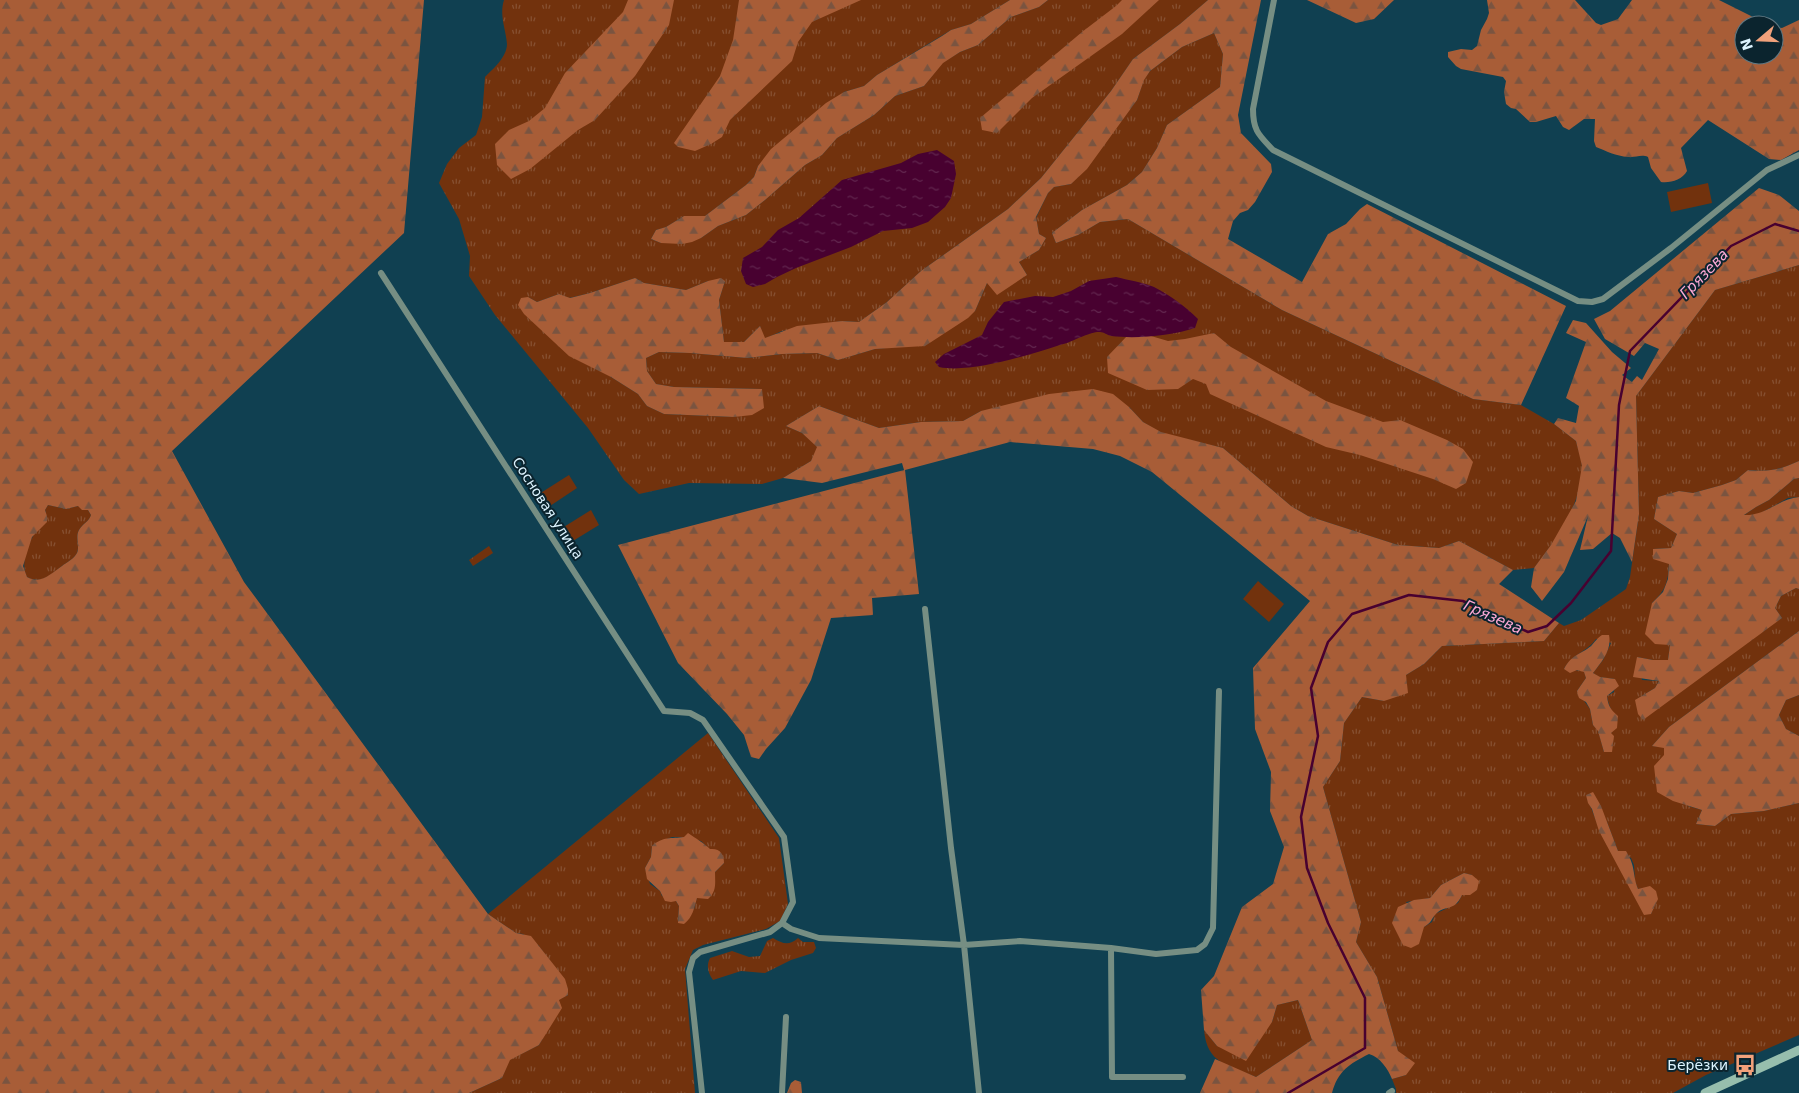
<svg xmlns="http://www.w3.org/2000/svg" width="1799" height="1093" viewBox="0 0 1799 1093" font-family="'DejaVu Sans',sans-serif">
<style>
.grass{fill:url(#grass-tufts);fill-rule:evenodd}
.forest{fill:url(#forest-firs);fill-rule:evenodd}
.park{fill:url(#park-crowns)}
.pitch{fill:#72320d}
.water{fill:url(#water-ripples)}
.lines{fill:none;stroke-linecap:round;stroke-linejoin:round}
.stream{stroke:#480130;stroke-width:2.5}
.street{stroke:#768e83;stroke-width:6}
.secondary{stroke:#97bead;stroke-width:9}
.labels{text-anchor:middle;stroke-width:4;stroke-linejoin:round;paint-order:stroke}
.street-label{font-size:14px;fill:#ddf4ff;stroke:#0b242e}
.poi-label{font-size:14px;fill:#ddf4ff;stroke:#0b242e;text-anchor:end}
.water-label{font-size:15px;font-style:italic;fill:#fda9d6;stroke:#0b242e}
</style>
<defs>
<pattern id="grass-tufts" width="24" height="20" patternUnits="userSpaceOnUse" patternTransform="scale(1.25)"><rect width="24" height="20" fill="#72320d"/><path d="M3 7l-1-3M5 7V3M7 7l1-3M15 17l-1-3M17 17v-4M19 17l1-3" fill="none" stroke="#865031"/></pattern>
<pattern id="forest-firs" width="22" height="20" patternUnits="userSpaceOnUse" patternTransform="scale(1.25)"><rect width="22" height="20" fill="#a85d37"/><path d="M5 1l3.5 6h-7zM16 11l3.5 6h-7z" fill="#7a5440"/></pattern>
<pattern id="park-crowns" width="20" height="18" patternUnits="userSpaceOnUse" patternTransform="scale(1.25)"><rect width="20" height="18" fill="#72320d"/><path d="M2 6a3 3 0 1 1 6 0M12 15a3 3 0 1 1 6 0" fill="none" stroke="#865031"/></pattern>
<pattern id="water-ripples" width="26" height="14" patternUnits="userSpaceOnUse" patternTransform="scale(1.25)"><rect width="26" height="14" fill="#480130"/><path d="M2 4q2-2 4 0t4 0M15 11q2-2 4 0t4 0" fill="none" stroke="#62274f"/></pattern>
</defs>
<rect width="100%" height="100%" fill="#104051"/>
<path class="grass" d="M504,0H1010L971,24L951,30L877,75L864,86L844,92L758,166L754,177L746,185L705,216H684L666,227L656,230L651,239L661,243L701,238L718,226L746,215L765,200L805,165L822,155L837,138L874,115L895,96L924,86L942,63L960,52L978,45L1011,17L1039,7L1048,0H1208L1180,24L1133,59L1111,91L1041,178L1008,209L921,271L887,302L859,322L842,321L782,331L764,339L760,326L744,342H724L719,300L725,281H708L686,290L644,283L635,278L590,293L569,298L559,294L537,302L528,297L611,377L638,394L647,406L664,414L734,417L762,389L674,387L656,384L647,371L646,358L659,352L690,353L747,358L782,354L817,353L838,360L875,349L897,347L975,311L987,283L1027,275L1019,262L1039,250L1046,238L1039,234L1036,218L1048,193L1054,187L1071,184L1137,100L1144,79L1150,71L1182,47L1214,33L1223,54L1220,87L1167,125L1157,148L1142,172L1127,185L1082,210L1052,233L1056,243L1078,235L1100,222L1128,219L1282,310L1473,399L1521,405L1554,424L1576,441C1578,449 1582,459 1582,467C1581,506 1557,538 1534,568L1513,570L1459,541L1439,548L1398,545L1308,516L1291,506L1223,448L1161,433L1143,422L1129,407L981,411L963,421L921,422L879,428L819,406L786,426L802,433L818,447L811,461L783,478L762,484L689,483L639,494L624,480L588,428L495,315L469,276L470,256L459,219L439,183L447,164L459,148L476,135L482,117L485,77C493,69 507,57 507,44C506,29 499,16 504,0Z
M1799,265V461C1779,470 1770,472 1748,470L1736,480L1722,485L1693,493L1679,491L1658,497L1654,519L1677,534L1671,548L1653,549L1669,563C1668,582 1666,590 1652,603L1670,645L1668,660H1653L1637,657L1642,680L1659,681L1655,688L1635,700L1782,618L1775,608L1781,596L1796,588L1799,589V631L1669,727L1652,746L1664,747V755L1688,806L1702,810L1696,824L1715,826L1731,814L1764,811L1799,803V1035L1706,1075L1673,1093H1396V1089L1392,1079L1406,1075L1398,1051L1377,977L1356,942L1361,922L1323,787L1340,761L1344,723L1362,697L1384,701L1406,675L1424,664L1442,646L1544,641L1559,623L1564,626L1581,620L1626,589L1630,577L1639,514L1636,396L1715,290ZM1596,639L1611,643L1603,660L1593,673L1599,677L1615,679L1614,692L1607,696C1608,703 1610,706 1612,712C1616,727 1609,738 1604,752L1598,730L1593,725L1590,709L1577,691L1586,678L1584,671L1564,669C1572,654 1587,652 1596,639ZM1587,795L1607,822L1618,851L1631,858L1634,865L1635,881L1638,889L1650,887L1654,906L1651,914C1630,881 1606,849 1593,813C1591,806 1587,802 1587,795ZM1464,873L1472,875L1458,903L1435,914L1432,922L1424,927L1406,902L1430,898L1441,885Z
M1799,478V497L1788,498L1759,514L1743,516L1756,507L1769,500L1794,479Z
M48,505L66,509L78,506L88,510L91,515C89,522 83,523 79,530C75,537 80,545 77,553C74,559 67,562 62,566C51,574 42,585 27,577C21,566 26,549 32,538C37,527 50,524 45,510Z
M1799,695V736L1786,729L1779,715L1786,700Z
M708,733L779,838L788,904L780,921L766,929L703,945L693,950L685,969L695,1093H469L502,1078L509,1060L539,1045L558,1000L568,995V989L557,970L538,945L523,934L516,933L488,914ZM672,837H684L701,841L724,863L715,872V878L697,897L694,909L678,923L679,906L676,901L662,896L660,891L650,884L645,868L651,857L652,846L656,843Z
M773,938C783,944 789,946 798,938L803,942H814L816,948L813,953L791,960L765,973L741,971L713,980C708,973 706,966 710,958L732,951L749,957L760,956L767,941Z
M1298,1000L1312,1040L1256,1077C1228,1065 1207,1064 1204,1030L1217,1046L1272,1022L1277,1005Z"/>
<path class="forest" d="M0,0H424L404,233L172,451L244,582L488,914L516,933L531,936L565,979L568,989V995L559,1000L562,1008L539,1045L510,1060L502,1078L469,1093H0ZM48,505L66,509L78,506L82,510H88L91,515C89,522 83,523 79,530C75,537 80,546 77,553C74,559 67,562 62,566C51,573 42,585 27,577L23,566L32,537L47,522V516L45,510Z
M628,0H674L669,25L635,76L595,120L578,130L530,169L511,179L497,165L495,144L509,130L529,121L545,108L565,73L623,12Z
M739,0H861L812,22L798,42L792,61L730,120L722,137L711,144L695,151L678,147L674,143L720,76L733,40Z
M1010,0H1048L1039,7L1011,17L978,45L960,52L943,63L924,86L895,96L874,115L837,138L822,155L805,165L765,200L746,215L718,226L701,238L692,242L682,244L661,243L651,239L656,230L666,227L684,216H705L746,185L754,177L758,166L771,149L826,103L844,92L864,86L877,75L942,36L951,30L971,24Z
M1122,0H1159L1122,34L1032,98L997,133L982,130L980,118L1082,32L1116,6Z
M1208,0H1261L1238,115L1241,133L1271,164L1272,172L1255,202L1248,210L1240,213L1233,221L1228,239L1302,282L1328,234L1346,224L1360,209L1367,204L1566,306L1521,405L1473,399L1282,310L1128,219L1100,222L1078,235L1056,243L1052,233L1082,210L1127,185L1142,172L1157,148L1167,125L1220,87L1223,54L1214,33L1182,47L1150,71L1144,80L1137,100L1087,169L1071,184L1054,187L1048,193L1036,217L1039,234L1046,238L1039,250L1019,262L1027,275L997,295L987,283L975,311L968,318L925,346L875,349L838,360L817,353L782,354L747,358L690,353L659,352L646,358L647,371L656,384L674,387L762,389L764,408L752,415L734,417L664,414L647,406L638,394L611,377L569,356L524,314L518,305L521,298L528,297L537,302L559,294L570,298L590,293L635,278L644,283L686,290L708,281L721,278L725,281L719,300L724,342H744L760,326L765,338L797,326L842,321L859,322L887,302L921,271L1008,209L1041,178L1111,91L1133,59L1180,24Z
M1307,0H1394L1374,19L1356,23Z
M1487,0H1575L1596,23L1601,25L1618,19L1632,0H1719L1769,25H1744V55H1774V27L1782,28L1799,20V150L1781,160L1769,159L1708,120L1681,148L1687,171C1682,180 1671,183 1661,182L1651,168L1648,157C1641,154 1635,158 1628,157C1616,156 1606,151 1596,147L1594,141L1595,119H1584L1569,130L1563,127L1556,116L1536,122H1530L1516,109L1511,108L1506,104L1504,92L1506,81L1503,77L1461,69L1456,66L1448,57V52L1461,49L1472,50L1477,46L1481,30L1487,19L1489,13Z
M1759,188L1779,195L1799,211V265L1715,290L1636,396L1639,514L1632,562L1620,538L1612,533L1593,549L1580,550L1588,516L1564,572L1542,601L1531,587L1534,568L1551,545L1576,501L1582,466L1576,441L1554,424L1558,418L1576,423L1579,406L1566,398L1586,342L1566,333L1573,320L1586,323L1612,352L1631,368L1622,375L1632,382L1637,376L1642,380L1659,349L1645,343L1634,356L1605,339L1594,319L1610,311Z
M1214,333L1231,347L1326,401L1383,422L1400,420L1447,440L1463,449L1473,462L1466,483L1456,489L1433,479L1360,455L1326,447L1210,394L1206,384L1193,379L1178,389L1147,390L1108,373L1107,357L1127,336H1151L1168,341L1185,339Z
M1093,389L1113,394L1129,407L1143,422L1161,432L1223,448L1291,506L1308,516L1398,545L1439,548L1459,541L1513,570L1499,584L1559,623L1544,641L1442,646L1424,664L1406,675L1408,693L1384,701L1362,697L1344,723L1340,761L1323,787L1361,922L1356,942L1377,977L1398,1051L1415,1063L1406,1075L1392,1079C1388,1069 1380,1057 1369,1054C1349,1064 1338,1071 1332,1093H1200L1215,1059L1256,1077L1312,1040L1298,1000L1277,1005L1272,1022L1246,1061L1217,1046L1204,1030L1201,990L1214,976L1242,907L1273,884L1284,847L1270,811L1271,772L1255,729L1253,668L1310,601L1152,472L1120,456L1093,449L1010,442L905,470L919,594L872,598L873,615L831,618L811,680L785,728L766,749L759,759L751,757L744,735L727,714L678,663L618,545L904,470L902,463L822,483L783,478L811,461L817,447L802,433L786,426L819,406L879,428L921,422L963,421L981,411L1049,394Z
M1799,461V478L1794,479L1769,500L1756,507L1744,515C1766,516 1778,499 1799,497V589L1796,588L1781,596L1775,608L1782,618L1643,720L1638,714L1635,700L1655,688L1659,681L1633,677L1637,657L1653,660H1668L1670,645L1655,644L1645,634L1652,603L1663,592L1668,579L1669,564L1653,559V549L1671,548L1677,534L1654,519L1658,497L1679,491L1693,493L1722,485L1736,480L1748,470C1770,472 1779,470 1799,461Z
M1799,631V695L1786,700L1779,715L1786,729L1799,736V803L1764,811L1731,814L1715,826L1696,824L1702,810L1673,801L1657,792L1654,766L1664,755V748L1652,746L1669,727Z
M1602,635H1609C1612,650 1602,661 1593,673L1600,677L1615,679L1619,686L1607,696C1608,706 1611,710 1618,716L1617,728L1611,733L1614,736L1612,752H1604L1598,731L1593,725L1590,709L1586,702L1579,698L1577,691L1586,678L1584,672L1577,670L1570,673L1564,669C1572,654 1580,655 1591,646C1595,642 1597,638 1602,635Z
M1593,792L1601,806L1618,851H1626C1636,867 1632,873 1638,889L1650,886L1656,891L1658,899L1651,914L1644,915L1599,831L1592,809L1588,803L1586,795Z
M688,833C696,839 703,842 710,849C720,848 724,854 724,863L715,872C715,883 717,891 708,899L697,898C694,908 693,917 684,924L678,923L679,906L676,901L671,902L665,901L660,891L647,879L645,868L651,857L652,846C663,836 671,839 684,837Z
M1464,873L1472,875L1479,881L1477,890L1470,895H1462C1454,913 1444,904 1435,915C1430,921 1433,921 1424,927L1419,944L1411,948L1403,945L1392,923L1398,907L1414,900L1430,898L1441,885Z
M795,1080L801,1082L802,1093H787L791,1083Z"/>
<path class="park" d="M489,546L493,553L473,566L469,560Z"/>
<path class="pitch" d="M1708,183L1712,203L1671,212L1667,192Z
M569,475L577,488L547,508L539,494Z
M591,510L599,525L568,544L559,530Z
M1258,581L1284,604L1269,622L1243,599Z"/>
<path class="water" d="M937,150L954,161L956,174L951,198L945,207L928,222L912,228L883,231L851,247L796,268L777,277L765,284L753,287L746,284L741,271L743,258L762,247L778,230L799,218L842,180L901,163L918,154Z
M1116,277C1128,280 1142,282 1154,287C1170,295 1186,307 1198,319L1195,328C1171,336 1136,339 1111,336C1107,335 1104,332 1100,332C1093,331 1074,340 1067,343C1034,353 972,374 939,367L935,362L944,354L982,335L988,322L1004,302L1035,296L1053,297L1071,291L1089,281Z"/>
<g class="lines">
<path class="stream" d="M1288,1093L1365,1048V998L1328,923L1307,868L1301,817L1318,736L1311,688L1328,642L1352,614L1409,595L1463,601L1528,632L1547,626L1571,603L1611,551L1619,405L1630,351L1731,246L1775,224L1799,231"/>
<path class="street" d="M1274,0L1253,109C1253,131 1259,135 1273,150L1578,301L1592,302L1603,299L1671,248L1767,170L1799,155
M381,273L664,711L690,713L703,720L784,837L793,902L782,923L770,932L700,952L693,958L689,972L702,1093
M925,609L951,848L964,945L979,1093
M782,923L791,929L819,938L964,945L1020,941L1111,948L1156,954L1197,950L1205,944L1213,928L1219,691
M1111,948L1112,1077H1183
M782,1093L786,1017
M1389,1093L1392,1091"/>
<path class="secondary" d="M1705,1093L1799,1050"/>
</g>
<defs>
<g id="bus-bare" transform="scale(1.725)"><path d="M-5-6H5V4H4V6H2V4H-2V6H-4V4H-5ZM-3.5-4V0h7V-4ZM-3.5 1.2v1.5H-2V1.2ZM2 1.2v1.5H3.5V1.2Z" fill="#f1a17b" stroke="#0b242e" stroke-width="2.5" paint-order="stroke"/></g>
</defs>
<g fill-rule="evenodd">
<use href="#bus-bare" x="1745" y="1065"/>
</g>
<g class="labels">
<g class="street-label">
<text transform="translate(548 508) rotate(57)" y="5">Сосновая улица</text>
</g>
<g class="poi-label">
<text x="1728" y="1070">Берёзки</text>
</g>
<g class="water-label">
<text transform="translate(1704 274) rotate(-46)" y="5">Грязева</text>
<text transform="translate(1493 617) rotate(24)" y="5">Грязева</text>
</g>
</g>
<g transform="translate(1759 40) rotate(251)"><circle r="24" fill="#0b242e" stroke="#5f7782"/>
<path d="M0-4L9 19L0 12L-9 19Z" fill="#f1a17b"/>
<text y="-8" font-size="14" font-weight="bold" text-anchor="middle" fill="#ddf4ff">N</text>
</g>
</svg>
